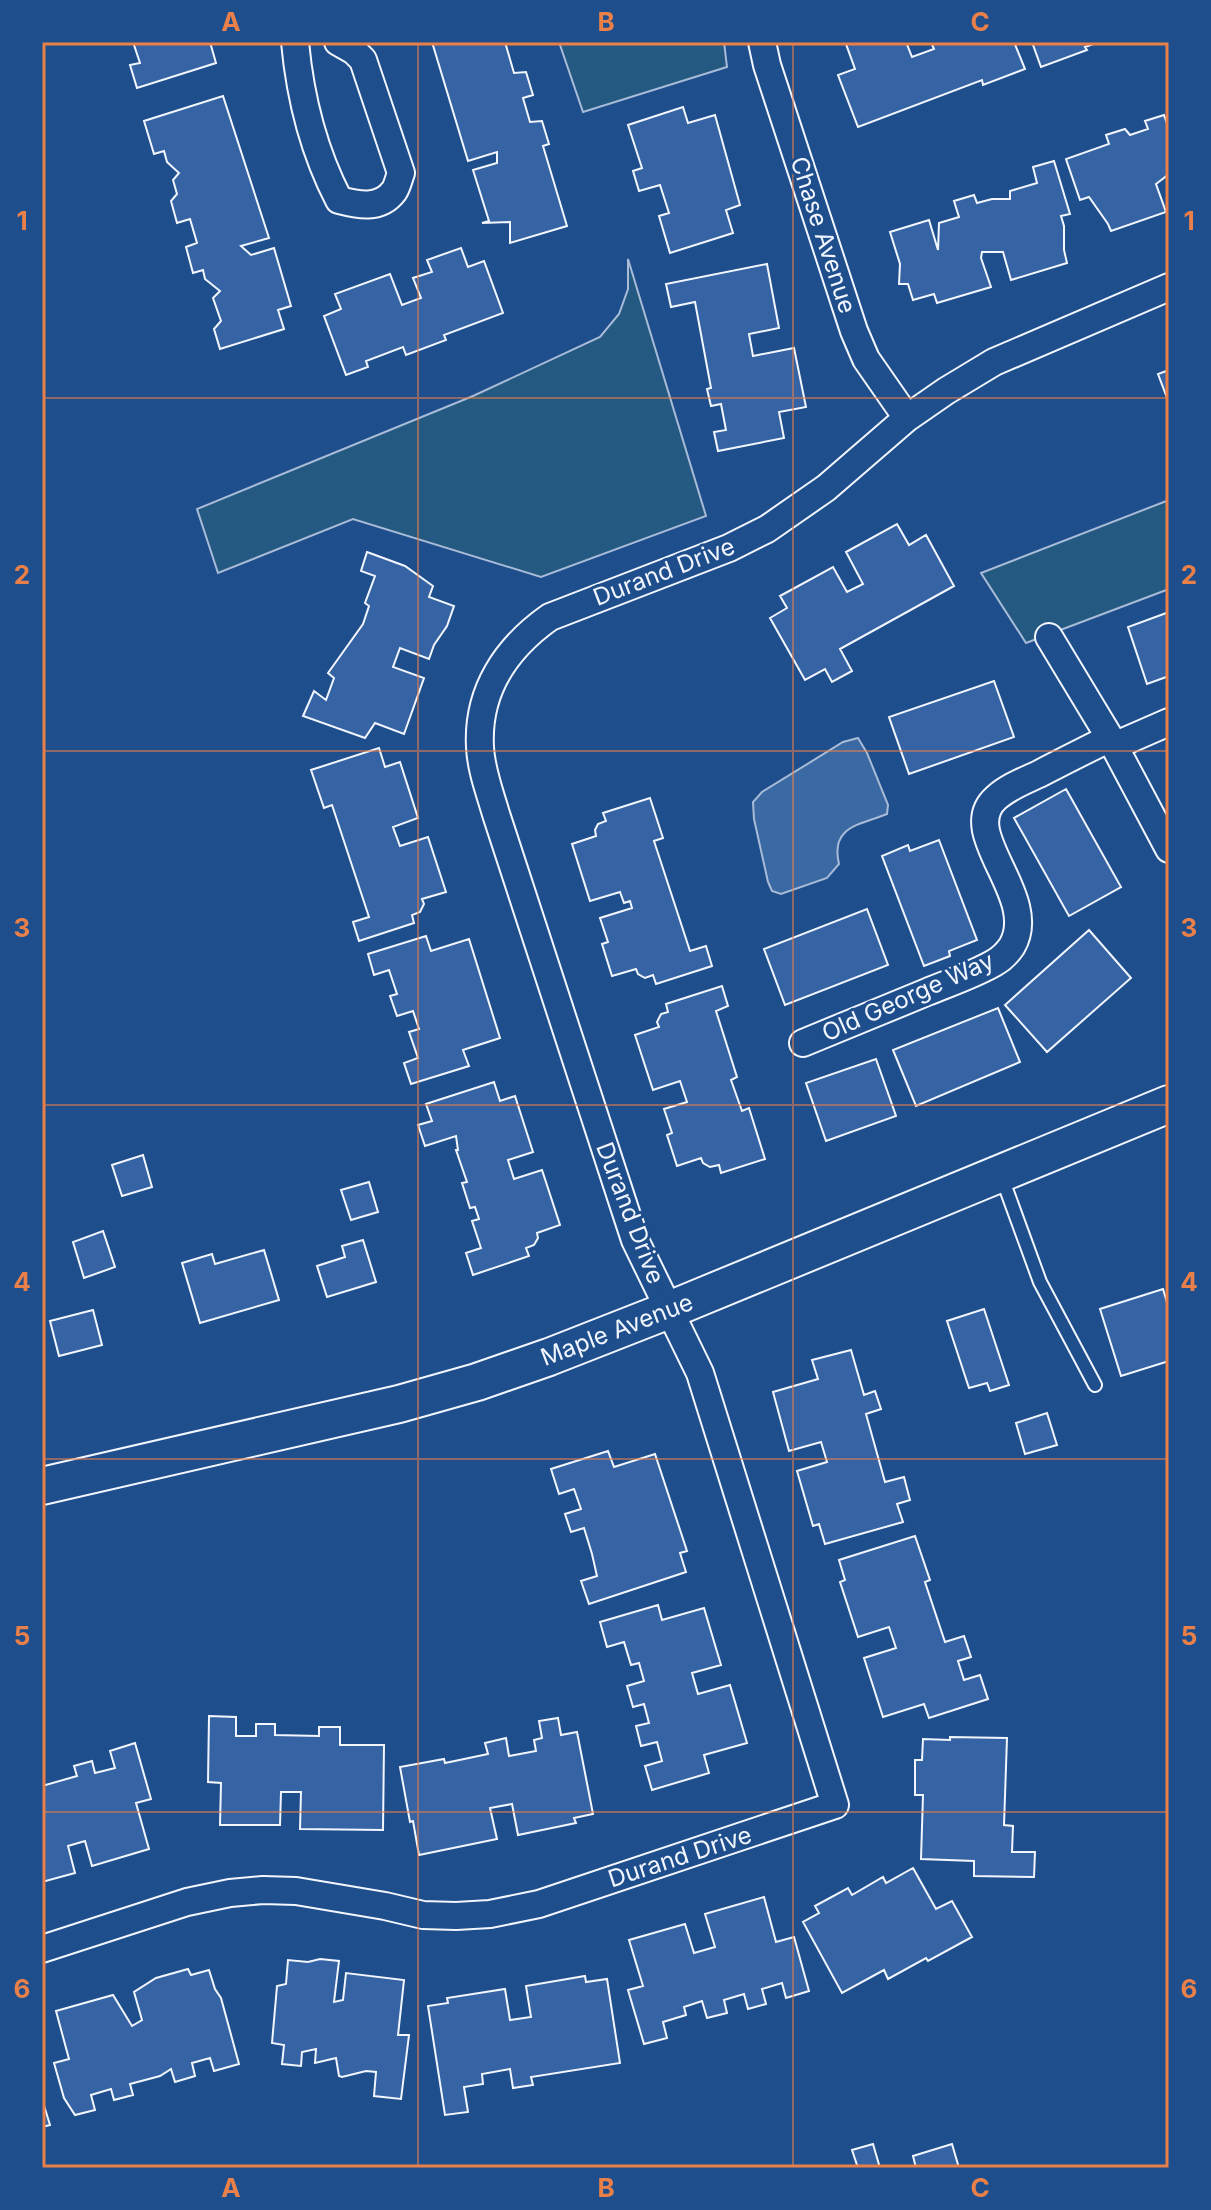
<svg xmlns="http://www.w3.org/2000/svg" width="1211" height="2210" viewBox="0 0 1211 2210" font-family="Inter,sans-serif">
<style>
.green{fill:#245a82;stroke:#a8bbd7;stroke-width:2}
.water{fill:#3b69a3;stroke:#a8bbd7;stroke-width:2}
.building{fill:#3563a3;stroke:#f2f6ff;stroke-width:2}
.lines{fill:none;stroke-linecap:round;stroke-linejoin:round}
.lane-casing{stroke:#f2f6ff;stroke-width:16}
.street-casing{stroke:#f2f6ff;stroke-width:30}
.secondary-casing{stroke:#f2f6ff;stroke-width:40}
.lane{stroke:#1f4e8c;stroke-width:12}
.street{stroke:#1f4e8c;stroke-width:26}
.secondary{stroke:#1f4e8c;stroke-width:36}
.grid{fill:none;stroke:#ea8049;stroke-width:2;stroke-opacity:0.55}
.labels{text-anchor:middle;stroke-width:6;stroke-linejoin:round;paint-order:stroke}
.street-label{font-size:24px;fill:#f2f6ff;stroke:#1f4e8c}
.neatline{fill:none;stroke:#ea8049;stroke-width:3}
.grid-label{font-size:26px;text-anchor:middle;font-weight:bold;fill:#ea8049}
</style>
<rect width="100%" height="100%" fill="#1f4e8c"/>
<path class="green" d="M559,42H724L727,67L583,112Z
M628,259L706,516L541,577L353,519L218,573L197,509L473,396L600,337L619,314L628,289Z
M1169,500V589L1026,643L981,573Z"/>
<path class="water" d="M858,738L867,753L888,805L887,814C860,825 830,826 839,864L827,878L781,894L772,891L768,882L754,819L753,802L762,792L843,742Z"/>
<path class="building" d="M133,42H210L216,63L137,88L130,65L140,63Z
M432,42H505L514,73L526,72L533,95L523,98L530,122L542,121L549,144L543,146L567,226L510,243V222L482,223L489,221L473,170L497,163V152L468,161Z
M852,42H906L912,57L934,49L931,42H1014L1025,69L983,85L982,80L858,127L838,75L855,69L846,44Z
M1032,42H1099L1085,47L1087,50L1041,67Z
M223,96L269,238L241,246L251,255L274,248L291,306L278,310L284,329L220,349L214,329L221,321L213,298L220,291L205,279L203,270L193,273L186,247L197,243L190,219L177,223L171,201L177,194L173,180L179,173L167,162L164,151L154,154L144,121Z
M683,107L688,123L715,115L740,205L726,210L733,233L670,253L659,216L669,213L660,185L639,191L633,171L642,168L628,125Z
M1164,115L1169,129V174L1156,184L1166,212L1111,231L1108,224L1089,197L1080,200L1066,159L1109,144L1106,135L1125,129L1130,135L1148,129L1145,121Z
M1054,161L1070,214L1061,216L1064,226V250L1067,263L1011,280L1003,252H982L981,258L991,287L937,303L934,294L913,300L908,284H899L900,264L890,232L929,220L938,250L939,223L959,217L954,201L974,195L977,203L992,199H1010V191L1037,183L1033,167Z
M461,248L468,267L484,261L503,313L444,335L446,340L406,355L403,347L366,361L368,367L346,375L324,316L341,309L335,294L390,274L402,305L421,298L413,278L432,272L427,260Z
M767,264L779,328L749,334L753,356L794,348L806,407L779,412L784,438L718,451L714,432L726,430L721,404L711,406L707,389L711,388L695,302L671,307L666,284Z
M1169,370V403L1158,374Z
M897,524L909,545L926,535L954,586L840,649L852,671L832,682L825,669L805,680L770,618L787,608L780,596L833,567L847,592L863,584L846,552Z
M367,552L405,566L433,586L429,597L454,606L447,626L434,645L429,659L400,648L393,667L424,678L404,734L375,723L365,738L303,716L314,691L326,700L334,678L328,673L363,624L369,606L365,603L375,576L361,571Z
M1169,612V676L1147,684L1128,627Z
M994,681L1014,737L909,774L889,717Z
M379,748L385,767L400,762L418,818L393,827L400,846L428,837L446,892L422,899L424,904L420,912L412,915L414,923L359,941L353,922L369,917L332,805L324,808L311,770Z
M1066,789L1121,887L1069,916L1014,818Z
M650,798L663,838L654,841L690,951L706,946L712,966L656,984L653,975L645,978L638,974L636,969L612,976L602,944L608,942L600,918L632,908L630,901L624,903L620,892L590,901L572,844L596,836L595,830L598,824L606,821L603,813Z
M939,840L977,940L949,951L950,956L924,966L882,856L908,845L910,851Z
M867,909L888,965L785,1005L764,949Z
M1089,930L1131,978L1047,1052L1005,1005Z
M426,936L431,951L469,939L500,1038L463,1050L469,1066L411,1084L404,1063L418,1058L409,1032L419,1029L413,1011L397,1016L390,996L397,994L389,970L374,975L368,954Z
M722,986L728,1006L716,1011L737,1077L731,1080L742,1111L749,1108L765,1159L721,1173L719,1165L710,1167L703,1163L701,1158L677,1166L667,1135L672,1133L664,1109L687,1102L680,1081L653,1090L635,1035L659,1027L657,1022L661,1014L668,1012L666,1004Z
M998,1008L1020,1062L916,1106L893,1050Z
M876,1059L896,1116L826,1141L806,1083Z
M494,1082L500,1101L515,1096L533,1152L508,1160L514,1179L542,1170L560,1225L537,1233L538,1238L534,1245L526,1248L529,1256L473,1275L466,1253L481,1248L472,1221L479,1219L475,1207L470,1208L462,1183L467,1182L456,1150H458L456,1136L425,1146L418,1125L432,1121L426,1104Z
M143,1155L152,1187L122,1196L112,1165Z
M369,1182L378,1212L351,1220L341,1190Z
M103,1231L115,1267L84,1278L73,1242Z
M363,1240L376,1282L327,1297L317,1266L345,1257L342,1246Z
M264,1250L279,1300L200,1323L182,1263L212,1254L215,1264Z
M1163,1289L1169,1309V1361L1121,1376L1100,1309Z
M984,1309L1009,1385L990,1391L987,1383L969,1388L947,1321Z
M93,1310L102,1345L59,1356L50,1321Z
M851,1350L864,1395L875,1391L881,1409L866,1414L885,1482L904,1477L910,1500L897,1504L903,1522L825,1544L819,1524L813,1526L797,1471L827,1462L821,1442L789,1451L773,1392L818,1379L812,1360Z
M1047,1413L1057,1445L1025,1454L1016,1423Z
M608,1451L614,1467L655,1454L687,1551L680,1553L686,1572L589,1604L581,1581L597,1576L592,1554L584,1528L571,1532L565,1514L581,1509L574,1489L559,1494L551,1469Z
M915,1536L930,1580L925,1582L945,1642L964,1636L971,1657L958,1661L964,1680L980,1675L988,1699L929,1718L924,1704L883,1717L864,1658L896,1648L889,1627L858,1637L840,1582L845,1580L839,1560Z
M658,1605L662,1620L704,1608L721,1665L692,1673L698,1694L730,1685L747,1743L704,1755L709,1773L652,1790L645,1766L662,1761L657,1742L641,1746L636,1726L649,1723L644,1704L633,1707L627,1686L644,1681L639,1663L631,1665L624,1642L607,1647L600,1622Z
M209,1716L236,1717V1736H256V1724H275V1735L319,1736V1727H340V1745H384L383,1830L300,1829L301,1792H281L280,1825H220L221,1783L208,1782Z
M558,1718L561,1735L577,1732L593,1814L574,1818L576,1823L518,1835L512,1804L490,1808L497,1839L419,1855L413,1821L410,1822L400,1767L444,1759L445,1763L488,1754L485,1743L506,1738L509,1756L536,1751L534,1740L542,1738L539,1721Z
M950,1737L1007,1738L1004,1825L1013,1826L1012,1852H1035L1034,1877L974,1876V1861L921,1859L923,1795H915V1760H922L923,1739L950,1740Z
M135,1743L151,1799L136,1803L149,1849L92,1866L85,1841L68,1846L75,1873L42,1882V1786L77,1776L74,1766L92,1761L95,1773L115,1768L110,1751Z
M913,1868L936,1909L952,1901L972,1937L928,1961L926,1958L888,1979L884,1970L842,1993L803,1922L819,1913L815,1906L848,1888L852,1895L883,1877L886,1883Z
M764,1897L776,1942L794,1937L809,1991L786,1998L782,1983L762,1989L766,2004L748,2009L744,1994L724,2000L727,2013L707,2018L702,2001L684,2007L686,2015L663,2022L667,2038L644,2044L628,1990L643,1986L629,1940L685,1924L694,1953L715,1947L705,1914Z
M320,1959L339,1961L334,2002L343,2000L346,1973L404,1980L398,2035H409L401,2099L374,2096L376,2072L366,2071L342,2077L339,2076L336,2058L315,2063L316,2049L302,2052L301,2066L282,2064L284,2045L272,2043L277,1986L286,1984L288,1960L308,1962Z
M188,1969L191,1975L209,1970L215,1989L221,1998L239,2064L214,2071L210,2058L192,2063L195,2076L175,2082L171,2069L160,2076L130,2084L133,2095L114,2100L111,2089L91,2095L95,2110L75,2115L64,2098L54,2063L69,2059L56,2011L113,1995L132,2026L142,2020L134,1992L156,1978Z
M585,1976L586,1982L607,1979L620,2063L531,2077L533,2085L513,2088L510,2069L482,2074L483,2084L464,2087L468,2112L445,2115L428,2006L448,2003L447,1998L505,1989L510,2020L531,2017L526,1986Z
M42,2099L50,2125L42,2127Z
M873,2144L880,2168H858L852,2150Z
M952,2144L959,2168H916L913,2156Z"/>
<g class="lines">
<g class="lane-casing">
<path id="lane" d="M1001,1175L1040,1282L1095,1385"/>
</g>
<g class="street-casing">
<path id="street" d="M295,42C300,96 314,152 339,200C358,205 380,210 394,191C397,187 399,178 401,173L363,60L354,51L338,42
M762,42L767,65L854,331L866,359L907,418
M1049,637L1110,738L1169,849
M1114,746L1169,722
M803,1043C844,1026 886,1009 927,992C949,983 973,975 994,963C1001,959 1008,952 1012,946C1041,896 956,833 996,798C1008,787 1024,781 1039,774C1062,762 1086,750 1110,738
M42,1949L187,1902L230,1893L263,1890L296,1891L385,1906L423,1915L456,1916L490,1914L539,1904L835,1805L700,1373L635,1240L496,814C490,793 481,770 480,747C477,691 506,648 550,617L729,548L767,529L826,488L907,418L946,391L994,362L1169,287"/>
</g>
<g class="secondary-casing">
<path id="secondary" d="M42,1486L399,1404L477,1382L549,1357L669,1310L1169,1104"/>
</g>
<use href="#lane" class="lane"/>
<use href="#street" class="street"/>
<use href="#secondary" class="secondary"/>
</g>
<path class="grid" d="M418,42V2168M793,42V2168M42,398H1169M42,751H1169M42,1105H1169M42,1459H1169M42,1812H1169"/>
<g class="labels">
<g class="street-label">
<text transform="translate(823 235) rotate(72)" y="8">Chase Avenue</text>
<text transform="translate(664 572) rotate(-21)" y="8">Durand Drive</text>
<text transform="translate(908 997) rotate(-24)" y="8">Old George Way</text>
<text transform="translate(630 1213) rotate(69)" y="8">Durand Drive</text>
<text transform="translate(617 1330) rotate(-21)" y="8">Maple Avenue</text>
<text transform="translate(680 1857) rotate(-18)" y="8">Durand Drive</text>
</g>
</g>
<rect width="1211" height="2210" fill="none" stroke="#1f4e8c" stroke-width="88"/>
<rect x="44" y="44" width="1123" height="2122" class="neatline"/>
<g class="grid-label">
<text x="231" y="31">A</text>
<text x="606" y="31">B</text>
<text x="980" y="31">C</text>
<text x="22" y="230">1</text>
<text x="1189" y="230">1</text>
<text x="22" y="584">2</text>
<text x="1189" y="584">2</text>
<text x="22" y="937">3</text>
<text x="1189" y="937">3</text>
<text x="22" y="1291">4</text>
<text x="1189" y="1291">4</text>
<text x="22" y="1645">5</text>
<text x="1189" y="1645">5</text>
<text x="22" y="1998">6</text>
<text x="1189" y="1998">6</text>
<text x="231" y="2197">A</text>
<text x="606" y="2197">B</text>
<text x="980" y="2197">C</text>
</g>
</svg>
